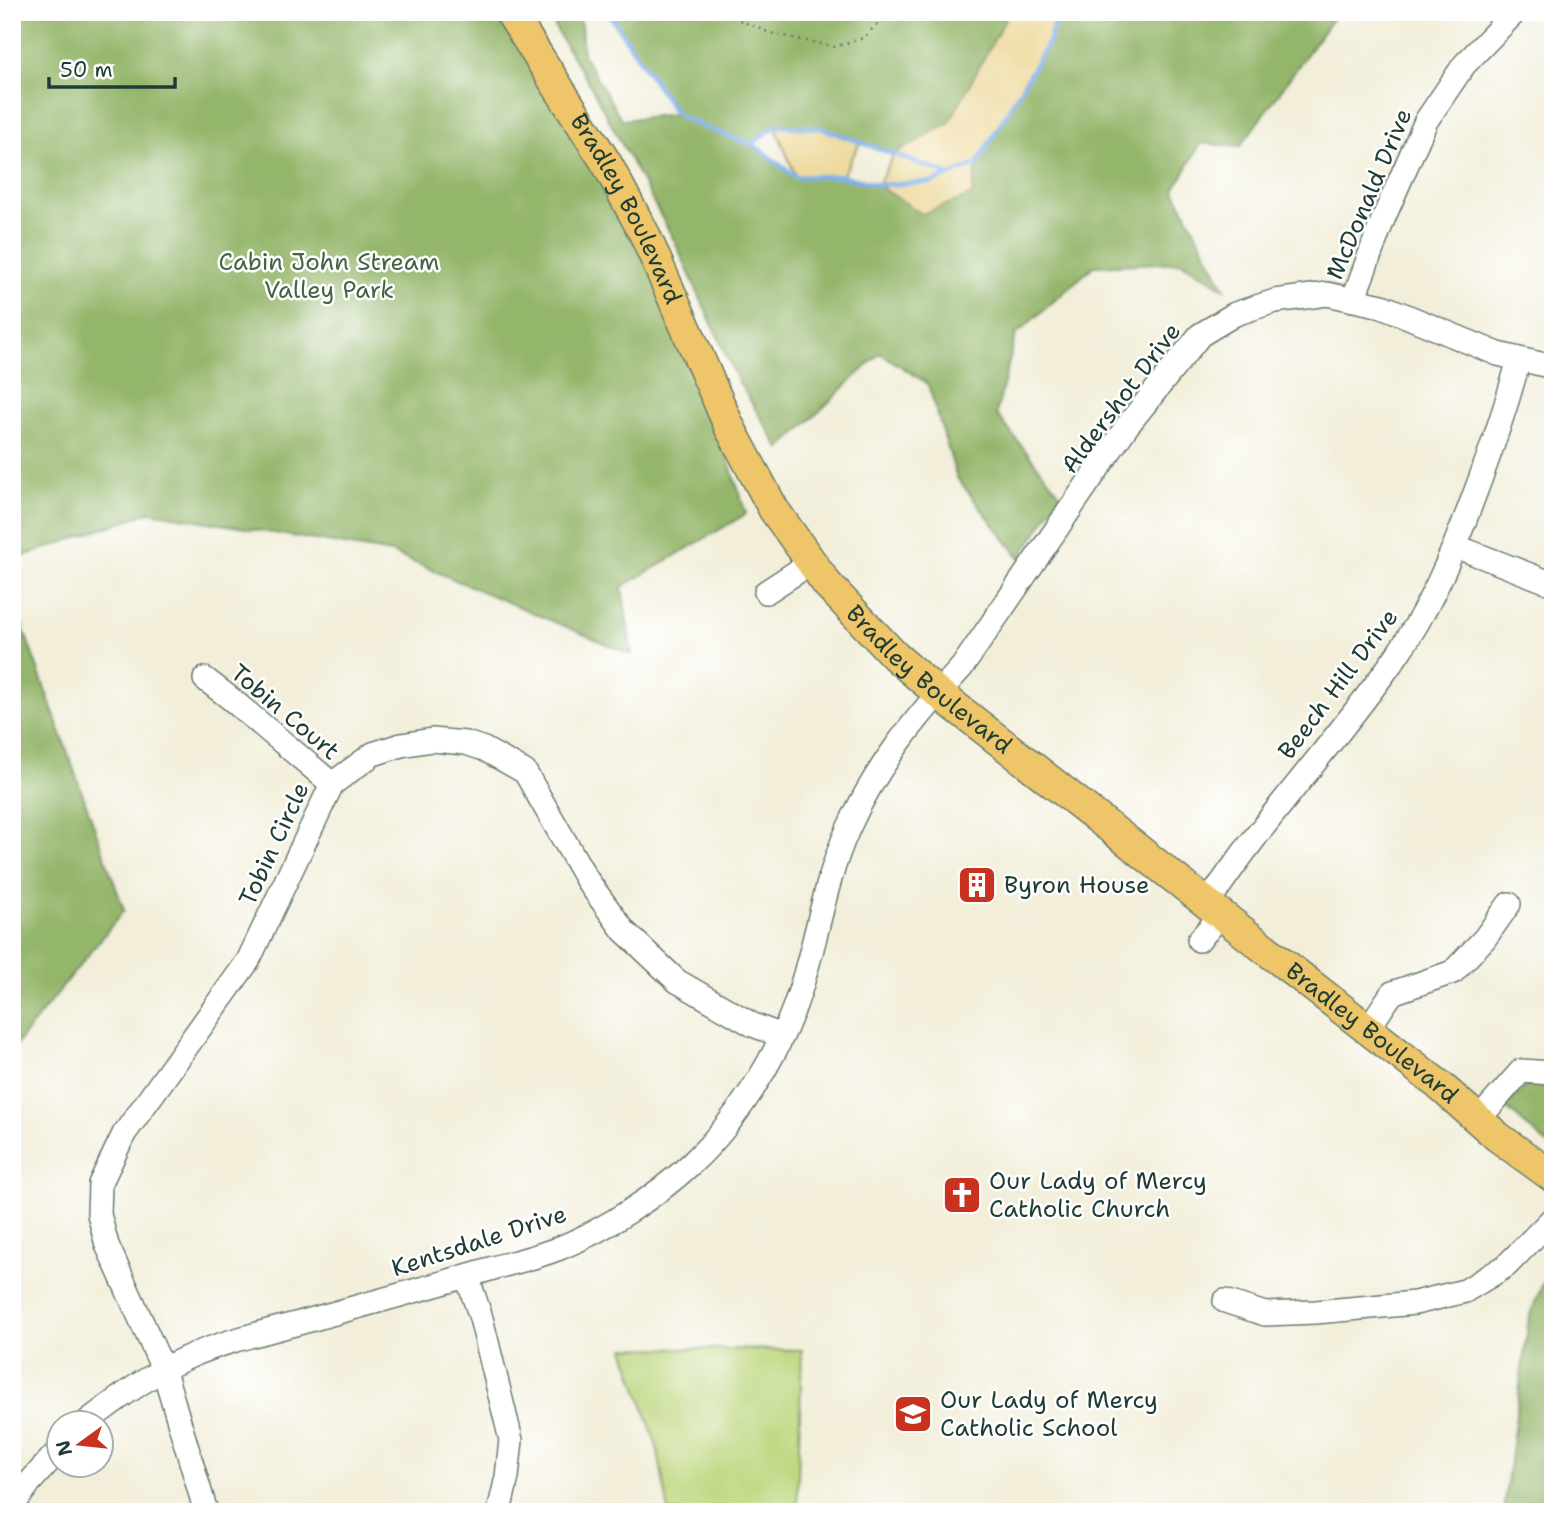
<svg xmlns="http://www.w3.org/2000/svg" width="1565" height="1524" viewBox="0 0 1565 1524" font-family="'Shantell Sans',sans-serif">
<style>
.green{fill:#bbd57a;stroke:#6d8957;stroke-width:2}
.forest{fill:#94b66a;stroke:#5a7a4f;stroke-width:2}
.sand{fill:#eeda9e;stroke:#868c69;stroke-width:2}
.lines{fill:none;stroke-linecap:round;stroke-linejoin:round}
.stream{stroke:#7fb1eb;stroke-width:5}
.minor-casing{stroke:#697b6e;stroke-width:26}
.major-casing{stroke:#697b6e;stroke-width:33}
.path{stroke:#697b6e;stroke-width:2.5;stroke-dasharray:2 5;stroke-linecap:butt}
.minor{stroke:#fff;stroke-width:23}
.major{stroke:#eec569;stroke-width:30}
.labels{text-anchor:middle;stroke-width:5;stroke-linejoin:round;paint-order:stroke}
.street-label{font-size:24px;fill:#1f3d34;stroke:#fff}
.park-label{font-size:24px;fill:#466346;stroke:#fff}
.poi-label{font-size:24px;fill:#1f3d34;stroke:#fff;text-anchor:start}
</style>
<rect width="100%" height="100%" fill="#fff"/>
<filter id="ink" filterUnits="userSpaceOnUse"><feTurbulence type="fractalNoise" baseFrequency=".0143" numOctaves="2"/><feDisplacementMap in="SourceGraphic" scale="14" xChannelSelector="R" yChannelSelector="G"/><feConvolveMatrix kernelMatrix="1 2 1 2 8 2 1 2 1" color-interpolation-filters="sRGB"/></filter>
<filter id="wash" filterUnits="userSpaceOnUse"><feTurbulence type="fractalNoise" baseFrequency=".00686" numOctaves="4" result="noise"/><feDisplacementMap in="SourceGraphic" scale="28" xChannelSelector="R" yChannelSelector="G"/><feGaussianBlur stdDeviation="1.57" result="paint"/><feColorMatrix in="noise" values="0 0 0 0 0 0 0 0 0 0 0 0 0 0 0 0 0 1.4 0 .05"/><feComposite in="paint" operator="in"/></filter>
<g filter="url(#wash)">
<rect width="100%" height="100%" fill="#f2eed9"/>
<path class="green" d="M624,1348L802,1350L797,1512H669L657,1447Z"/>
<path class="forest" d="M12,12H510L684,325L746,514L622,587L632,655L392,553L150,512L12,560Z
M549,12H580L583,55L622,120L676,114L608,12H1009L949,123L894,154L821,128L775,126L752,143L796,177L842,176L878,185L922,214L972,195L977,164L1049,41L1057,12H1337L1240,147L1201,143L1174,190L1225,289L1181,262L1094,266L1016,334L996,414L1061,495L1020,558L957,478L928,384L880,353L780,449L737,379L675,242L591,87L558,33Z
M12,597L124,910L12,1050Z
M1528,1085L1553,1087V1149L1504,1106Z
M1553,1259V1512H1508L1504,1505L1529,1317Z"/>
<path class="sand" d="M1009,12H1057L1049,41L977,164L972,195L922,214L878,185L894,154L949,123Z
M775,126L821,128L861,141L842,176L796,177Z"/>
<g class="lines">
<path class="stream" d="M608,12L677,115L708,129L752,144L796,177L842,176L878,185L933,182L977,164L1049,41L1057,12
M752,144L775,126L821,128L951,175"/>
</g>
</g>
<g filter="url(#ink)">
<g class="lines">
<g class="minor-casing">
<path id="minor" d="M1353,300L1384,217L1426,121L1464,65L1515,12
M1455,546L1553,584
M766,592L812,562
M205,679L231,699L332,784
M1208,903C1265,817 1336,742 1395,658C1429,610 1452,555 1472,501C1490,454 1506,408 1519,359
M1199,940L1222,914
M1368,1029L1392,993L1453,972L1485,938L1509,904
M1478,1120L1521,1071L1553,1073
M467,1276L481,1318L511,1440L507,1477L499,1512
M1225,1301L1265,1314L1316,1312L1415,1303L1465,1291L1506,1266L1553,1218
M87,1422C115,1400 153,1373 186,1358C222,1342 261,1333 299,1323C363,1305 427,1288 490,1269C514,1262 539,1257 562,1247C605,1230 658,1195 692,1163C734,1124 774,1062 794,1008C816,950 822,887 848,829C875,768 917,716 962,667L1127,426L1200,335L1235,314L1275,301L1327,294L1382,306L1498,354L1553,367
M12,1507L30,1482L60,1449
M206,1512L164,1371L107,1245L99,1214L100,1184L124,1134L248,961L332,784L373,754L401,745L432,740L466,743L484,749L525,772L587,880L624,931L677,981L753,1025L782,1036"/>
</g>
<g class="major-casing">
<g id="major">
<path id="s1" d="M510,12L607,164L645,235L730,428L774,510L827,584L895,656L938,693L1439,1085L1498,1137L1553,1177"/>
</g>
</g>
<path class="path" d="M720,12L770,33L835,47L863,38L890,12"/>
<use href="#minor" class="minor"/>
<use href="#major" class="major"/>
</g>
</g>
<defs>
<g id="building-square" transform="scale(2.0125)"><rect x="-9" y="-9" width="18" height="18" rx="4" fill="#c8321e" stroke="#fff"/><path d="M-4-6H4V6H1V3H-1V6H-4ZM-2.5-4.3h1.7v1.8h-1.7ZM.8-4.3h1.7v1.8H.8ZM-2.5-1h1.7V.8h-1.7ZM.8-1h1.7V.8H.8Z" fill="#fff"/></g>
<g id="church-square" transform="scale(2.0125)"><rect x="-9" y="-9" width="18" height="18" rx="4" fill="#c8321e" stroke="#fff"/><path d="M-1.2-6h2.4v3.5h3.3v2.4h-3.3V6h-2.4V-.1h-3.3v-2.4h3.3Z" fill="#fff"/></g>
<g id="school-square" transform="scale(2.0125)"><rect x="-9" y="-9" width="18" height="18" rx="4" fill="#c8321e" stroke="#fff"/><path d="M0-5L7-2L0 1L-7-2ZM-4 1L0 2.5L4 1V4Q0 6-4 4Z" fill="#fff"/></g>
</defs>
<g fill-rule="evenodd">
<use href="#building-square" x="977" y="885"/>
<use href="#church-square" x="962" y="1195"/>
<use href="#school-square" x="913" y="1414"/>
</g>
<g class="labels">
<g class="street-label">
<text transform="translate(1369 194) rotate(-67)" y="8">McDonald Drive</text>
<text dy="8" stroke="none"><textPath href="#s1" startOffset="229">Bradley Boulevard</textPath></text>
<text transform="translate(1121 398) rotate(-53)" y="8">Aldershot Drive</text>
<text dy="8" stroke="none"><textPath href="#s1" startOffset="796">Bradley Boulevard</textPath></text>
<text transform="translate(1338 684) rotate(-53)" y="8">Beech Hill Drive</text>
<text transform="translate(285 712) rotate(40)" y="8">Tobin Court</text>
<text transform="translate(274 844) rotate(-65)" y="8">Tobin Circle</text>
<text dy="8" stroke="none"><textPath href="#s1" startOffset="1363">Bradley Boulevard</textPath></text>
<text transform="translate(479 1241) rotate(-18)" y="8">Kentsdale Drive</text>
</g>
<g class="park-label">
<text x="329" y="270">Cabin John Stream<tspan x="329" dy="28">Valley Park</tspan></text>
</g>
<g class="poi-label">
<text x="1004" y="893">Byron House</text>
<text x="989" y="1189">Our Lady of Mercy<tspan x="989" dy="28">Catholic Church</tspan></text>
<text x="940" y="1408">Our Lady of Mercy<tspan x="940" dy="28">Catholic School</tspan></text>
</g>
</g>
<rect width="1565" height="1524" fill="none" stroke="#fff" stroke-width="42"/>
<g transform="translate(80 1444) rotate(255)"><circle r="33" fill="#ffffff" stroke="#a5b1ae" stroke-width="2"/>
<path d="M0-5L12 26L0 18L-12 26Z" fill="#c8321e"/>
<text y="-10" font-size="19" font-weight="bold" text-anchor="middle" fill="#1f3d34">N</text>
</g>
<path d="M49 77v10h126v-10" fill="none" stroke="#1f3d34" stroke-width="3.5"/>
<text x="60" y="77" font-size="21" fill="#1f3d34" stroke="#ffffff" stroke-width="5" paint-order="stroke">50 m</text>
</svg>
